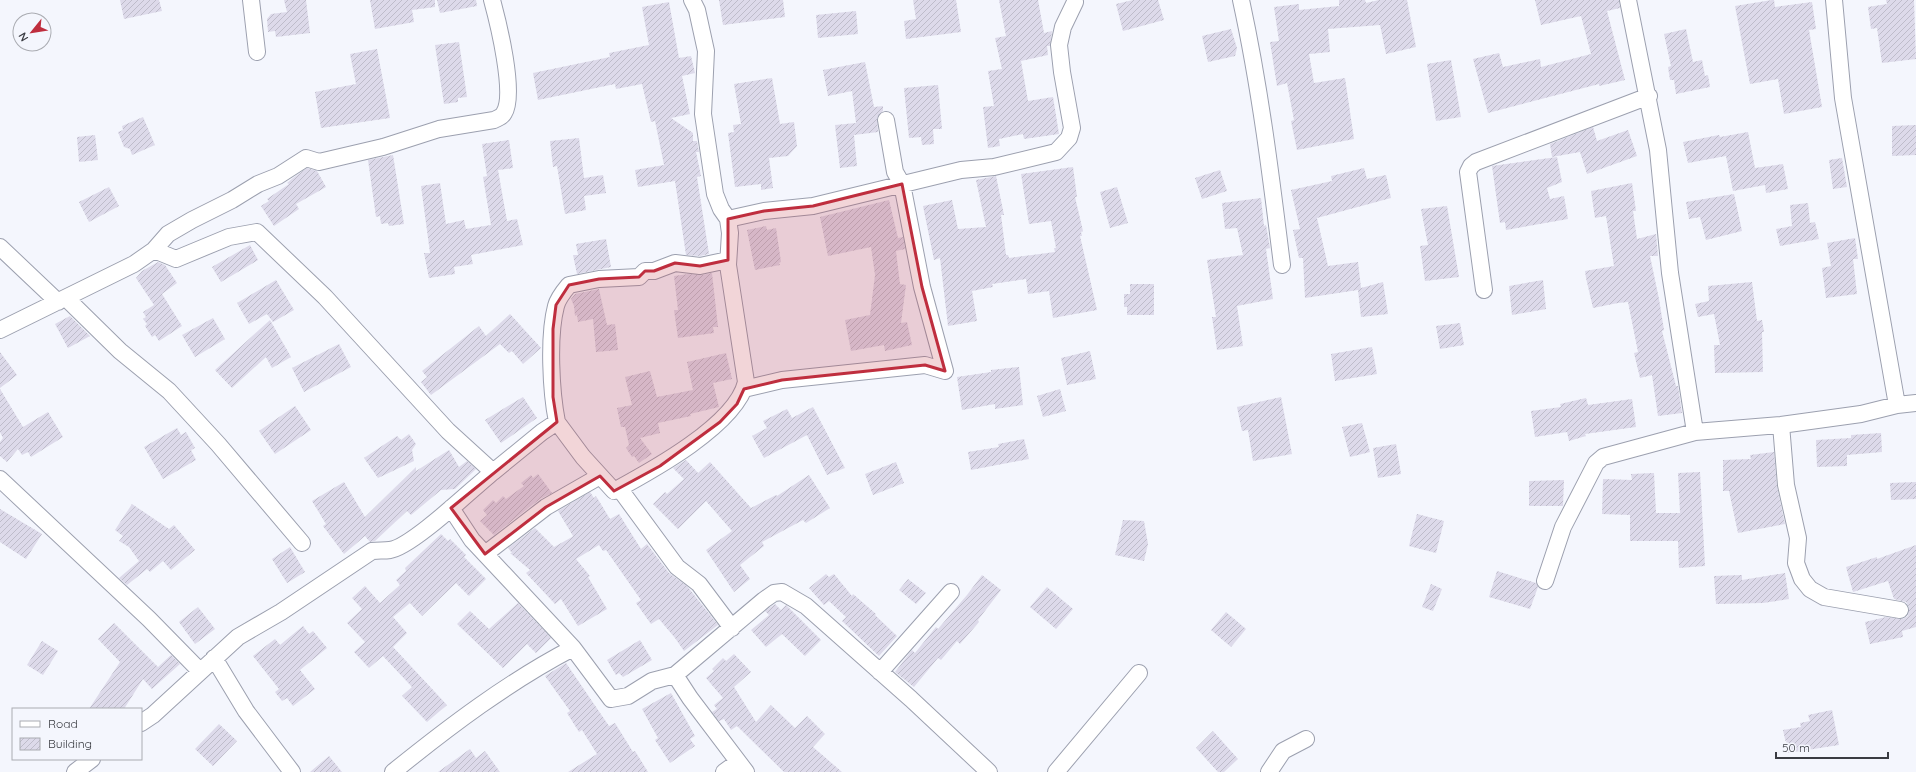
<svg xmlns="http://www.w3.org/2000/svg" width="1916" height="772" viewBox="0 0 1916 772" font-family="Quicksand,sans-serif">
<style>
.building{fill:url(#building-hatch)}
.lines{fill:none;stroke-linecap:round;stroke-linejoin:round}
.minor-casing{stroke:#9ca0af;stroke-width:18}
.minor{stroke:#fff;stroke-width:16}
.marked{fill:#bf2e3e;fill-opacity:0.2;stroke:#bf2e3e;stroke-width:3;stroke-linejoin:round}
</style>
<defs>
<pattern id="building-hatch" width="6" height="6" patternUnits="userSpaceOnUse"><rect width="6" height="6" fill="#dddaea"/><path d="M-1 1l2-2M0 6l6-6M5 7l2-2" fill="none" stroke="#bebcca"/></pattern>
</defs>
<rect width="100%" height="100%" fill="#f4f6fd"/>
<path class="building" d="M120,0H159L162,11L124,19Z
M284,0H306L310,33L276,37L275,31L268,32L267,19L271,14L287,12Z
M370,0H435V7L412,10L414,22L375,29Z
M437,0H476L477,6L440,13Z
M719,0H783L785,17L723,25Z
M913,0H956L961,32L906,39L904,21L916,19Z
M999,0H1038L1044,33L1052,31L1050,46H1047L1048,55L1021,61L1028,101L1053,97L1059,134L1024,139L1023,134L999,139L1000,146L988,148L983,107L994,106L988,71L1002,69L995,38L1006,36Z
M1133,0H1158L1164,20L1123,31L1116,4Z
M1339,0H1365L1366,3L1379,0H1407L1416,47L1386,54L1380,25L1328,29L1330,52L1309,54L1314,83L1345,78L1354,139L1297,150L1291,121L1294,120L1287,83L1277,86L1270,42L1279,41L1274,7L1299,4V10L1339,6Z
M1535,0H1619L1620,8L1607,11L1625,80L1599,86V84L1488,113L1473,59L1499,53L1503,67L1540,59L1541,67L1591,54L1581,16L1541,25Z
M1772,0H1774L1775,7L1812,2L1816,29L1809,30L1822,107L1784,114L1778,79L1750,84L1735,6Z
M1886,0H1914L1916,59L1882,63L1877,28L1871,29L1868,7L1887,4Z
M669,2L679,58L691,56L695,73L682,76L690,114L671,118L693,133V141H697L699,152H696L701,176L697,177L709,254L700,256L686,255L675,181L638,187L635,170L664,165L655,121L651,122L642,84L616,89L615,84L538,100L533,73L610,57L609,53L649,45L642,7Z
M856,11L858,34L818,38L816,15Z
M1231,29L1237,48L1235,56L1208,62L1202,36Z
M1686,29L1693,62L1702,60L1705,76L1708,75L1710,87L1676,94L1674,80H1670L1668,67L1671,66L1664,34Z
M459,42L467,97L458,98V102L444,104L435,45Z
M377,49L390,118L321,128L315,92L356,84L350,54Z
M1451,60L1461,117L1436,121L1427,64Z
M865,62L874,107L883,106V111L877,117L878,132L854,135L857,166L840,168L835,125L856,123L852,91L828,96L823,70Z
M772,78L780,124L794,122L797,146L788,156L769,158L773,188L761,190V184L735,187L728,133L734,132L733,125L741,124L734,84Z
M938,85L942,129H933L934,144L922,145L921,137L909,138L904,88Z
M143,117L155,145L132,155L130,149L124,147L118,132L123,130L122,126Z
M1916,125V155L1892,156V126Z
M1593,127L1597,141L1628,130L1637,156L1587,174L1580,152L1552,157L1550,144Z
M1748,132L1755,168L1783,164L1788,189L1766,193L1765,185L1733,191L1726,156L1688,163L1683,142L1719,135L1720,137Z
M95,135L98,160L79,162L77,137Z
M579,138L584,178L603,175L606,193L584,196L586,210L565,214L557,166L553,167L550,141Z
M509,140L513,168L498,170L507,221L517,219L523,245L471,255L473,264L454,267L455,274L429,278L424,253H430L421,186L440,183L446,224L464,220L466,229L491,225L483,177L487,176L482,144Z
M393,155L404,224L389,226L388,223L381,224L380,216L376,217L368,160Z
M1557,157L1562,182L1547,188L1550,199L1564,196L1568,219L1506,230L1505,222L1500,223L1492,166Z
M1842,158L1847,187L1833,189L1829,160Z
M1073,167L1077,197H1075L1083,231L1081,232L1082,236H1080L1097,310L1053,318L1049,291L1028,294L1026,279L992,284L993,287L972,291L977,321L948,326L940,258L934,260L923,206L952,200L958,229L986,227L976,180L996,176L1004,215H1001L1006,255H1008L1009,258L1055,252L1054,248H1056L1051,221L1029,224L1021,174Z
M307,168L317,171L326,187L296,204L299,209L274,226L261,206L269,201L267,199L289,184L287,183L293,178Z
M1364,168L1367,179L1386,175L1391,198L1317,218L1328,266L1358,262L1361,288L1383,282L1388,314L1361,317L1358,290L1305,298L1303,258H1299L1293,230L1300,229L1291,190L1332,181L1331,176Z
M1220,170L1227,191L1202,199L1195,178Z
M1632,183L1636,211H1633L1637,239L1656,234L1658,256H1650L1659,299L1664,330L1662,331L1676,386H1678L1682,413L1658,416L1652,375L1640,378L1634,353L1638,352L1628,302L1618,303L1593,308L1586,278L1585,271L1614,266L1606,216L1595,218L1591,191Z
M109,187L119,206L89,222L79,202Z
M1117,187L1128,223L1110,228L1100,192Z
M1734,194L1742,231L1706,240L1700,217L1689,219L1686,202Z
M1261,198L1264,226L1266,225L1270,248L1266,249L1273,299L1237,306L1243,346L1217,350L1212,317H1216L1207,260L1243,255L1237,228L1225,229L1222,203Z
M889,200L898,238L903,237L905,249L896,251L900,284L906,285L901,323L907,322L912,345L885,351L884,345L851,351L845,320L870,315L875,275L871,247L828,256L820,217Z
M1808,203L1810,223L1815,222L1819,239L1780,246L1776,229L1792,226L1790,205Z
M1447,206L1459,277L1425,281L1420,246L1428,245L1421,209Z
M766,226L767,230L776,228L781,262L779,263L780,265L755,270L747,230Z
M1855,238L1858,259H1853L1857,294L1826,298L1822,268L1831,266L1827,243Z
M606,239L611,267L577,274L573,255H578L576,244Z
M250,245L258,260L221,282L212,267Z
M158,262L165,265L177,283L162,294L182,326L159,341L155,335L152,337L145,326L147,324L143,319L146,317L143,312L154,305L136,278L142,271Z
M712,273L718,327H713L714,333L678,338L674,310H678L674,276L688,274L702,275Z
M276,280L294,310L273,322L267,314L249,324L237,303Z
M1543,280L1546,309L1512,315L1509,286Z
M1752,282L1757,321L1762,320L1764,332H1762L1763,372L1715,373L1714,345H1720L1714,314L1698,317L1695,304L1709,301L1708,286Z
M1130,284H1154V315H1127V307H1124V294H1130Z
M599,289L607,325L615,324L618,350L596,352L593,319L578,322L577,315L575,316L574,306L571,299L575,294Z
M510,314L541,348L523,364L512,351L509,353L500,344L431,395L421,382L427,377L422,371L479,326L486,336Z
M70,316L90,336L68,348L55,324Z
M213,318L225,339L195,357L182,335Z
M270,320L291,357L272,368L266,357L232,388L215,370Z
M1460,323L1464,345L1440,349L1436,326Z
M339,344L351,367L304,392L292,368Z
M1372,347L1377,374L1335,381L1331,354Z
M1090,351L1096,379L1067,385L1061,358Z
M0,352L17,375L0,388Z
M726,353L732,379L713,383L719,407L690,414L691,416L658,423L660,433L640,438L652,454L639,463L634,456L632,457L626,448L629,445L625,427H621L617,408L632,405L625,377L650,371L657,397L693,390L687,362Z
M1019,367L1023,405L995,409V404L962,410L957,377L991,372V370Z
M0,389L23,427L48,412L63,437L31,457L28,452L22,455L18,449L7,462L0,456V442L3,438L0,432Z
M1060,389L1066,411L1043,417L1037,396Z
M523,397L537,418L501,443L485,420Z
M1281,397L1292,454L1253,461L1248,430L1242,431L1237,407Z
M1586,398L1588,405L1632,399L1636,427L1585,434L1586,436L1569,441L1567,432L1535,437L1531,411L1561,407L1560,404Z
M295,406L311,430L275,454L259,431Z
M813,407L845,468L827,475L807,435L764,458L752,436L767,428L763,421L787,409L792,418Z
M1362,423L1370,452L1350,457L1342,427Z
M177,428L181,435L186,432L195,448L191,450L196,460L163,479L144,447Z
M1881,433L1882,452L1847,455V466L1817,467L1816,440L1851,438V435Z
M409,434L416,444L412,450L414,461L378,478L364,458L397,436L401,440Z
M1024,439L1029,459L971,470L968,452L999,447L998,444Z
M1396,444L1401,474L1378,478L1373,448Z
M449,450L459,467L467,461L476,469L455,489L441,490L411,515L407,511L375,541L370,542L365,536L344,554L323,526L326,524L312,501L344,482L365,517L416,467V471Z
M1774,452L1777,487L1785,524L1738,533L1729,491H1723V460L1751,459L1750,455Z
M686,460L698,473L710,462L751,508L776,495L777,496L809,475L830,508L806,523L803,520L762,542L764,546L740,565L750,579L734,592L706,550L732,531L706,501L678,529L653,504L665,492L667,494L684,479L673,468Z
M896,462L904,483L873,495L865,474Z
M1700,472L1705,566L1679,568L1678,541H1630V515L1602,514L1603,479L1632,480L1631,474L1654,473L1656,513H1680L1678,473Z
M538,474L552,493L540,499L494,535L480,521L487,515L483,510L493,500L496,503L503,496L506,499L524,486L521,483L531,475L533,478Z
M1564,480L1563,506H1529V481Z
M1916,482V499L1891,500L1890,483Z
M590,492L594,498L596,496L610,519L619,514L641,549L647,544L669,573L687,586L718,625L684,651L675,638L659,619L651,624L636,603L641,600L606,550L603,551L599,545L576,559L590,576L588,577L607,609L578,626L561,599L555,604L526,573L530,570L510,553H512L508,548L535,528L554,547L572,537L573,536L558,511Z
M132,504L169,529L174,525L195,550L171,570L163,561L150,572L147,569L127,585L119,578L139,561L129,547L119,541L123,536L115,530Z
M0,509L42,534L26,559L0,542Z
M1417,514L1444,521L1436,553L1409,546Z
M1123,520L1144,521L1148,544L1144,561L1115,555Z
M441,534L448,541L450,539L466,555L464,557L486,579L469,596L456,583L422,616L410,603L393,617L407,633L393,647L447,705L427,722L402,696L412,687L383,656L369,668L354,652L365,642L347,623L362,609L352,598L365,586L380,603L400,585L396,580L406,571L405,568Z
M1916,545V627L1902,631L1903,637L1870,644L1865,622L1886,617L1903,619L1908,616L1909,607L1906,602L1894,599L1888,581L1853,592L1846,567L1877,557V559Z
M290,547L305,572L287,583L272,559Z
M1497,571L1536,583L1538,587L1530,609L1489,597Z
M1785,573L1789,599L1763,603L1716,604L1714,576L1742,575V580Z
M826,574L829,577L834,574L852,596L853,594L876,614L875,615L897,636L879,656L842,621L846,617L829,601L824,605L809,588Z
M982,575L1001,590L978,620L979,622L960,644L957,641L941,660L938,658L914,687L895,672L912,650L915,653L936,627L938,629L967,595Z
M908,579L926,593L916,604L899,590Z
M1431,584L1442,589L1433,611L1422,607Z
M1047,587L1073,609L1056,629L1030,607Z
M518,603L551,638L536,653L527,644L503,668L457,624L470,611L489,629Z
M775,604L781,610L786,605L821,640L805,656L782,634L766,647L751,630L769,615L765,611Z
M198,607L215,629L195,644L179,622Z
M1226,612L1246,629L1231,647L1211,630Z
M114,623L158,667L171,655L180,664L152,689L143,679L124,709H89L120,662L98,639Z
M303,626L309,634L313,631L327,648L300,670L315,689L293,706L287,698L282,701L275,692L279,689L253,656L275,639L280,645Z
M640,640L652,660L623,677L619,673L616,675L607,660Z
M42,641L58,651L43,675L27,665Z
M734,654L751,672L734,687L756,722L771,705L795,728L807,716L825,734L813,747L842,772H784L737,726L731,730L724,719L719,721L712,712L717,709L714,705L723,698L706,678L714,671L712,669L723,658L726,661Z
M566,663L609,726L615,723L633,752L635,751L648,772H568L597,754L582,730L579,732L567,713L570,711L545,676Z
M671,693L695,736L690,739L695,746L670,763L655,740L658,738L642,709Z
M1832,710L1839,745L1788,753L1783,730L1801,727L1800,723L1810,721L1808,715Z
M219,724L237,741L213,766L195,749Z
M1213,731L1238,759L1224,772H1218L1196,748Z
M470,749L476,758L485,751L500,772H438Z
M329,756L342,772H310Z"/>
<g class="lines">
<g class="minor-casing">
<path id="minor" d="M251,0L257,52
M1241,0C1260,87 1271,176 1282,265
M1628,0L1658,150L1670,273L1695,432
M1834,0L1843,98L1897,405
M728,219L764,211L813,206L961,170L994,167L1056,152L1069,138L1072,128L1062,72L1059,45L1063,27L1075,2
M0,247L58,302
M154,250L176,259L229,237L257,232L325,297L448,431L493,472L542,432L557,422C551,392 548,336 556,306C558,298 564,291 569,285L599,279L639,277L645,271H654L675,263L700,266L728,260
M1484,290L1468,172L1471,166L1476,162L1649,96
M66,298L120,351L169,391L218,444L302,543
M0,330L134,264L154,250L168,234L192,220L232,200L258,184L278,176L306,158L319,162L383,147L439,129L494,120C498,118 502,117 504,113C516,94 498,22 492,0
M744,389L782,380L925,365L945,371L922,287L902,184L895,172L886,120
M557,422L583,457L614,491C651,471 736,425 746,382L728,265L730,233L728,219L721,209L715,194L703,114L706,51L697,10L692,0
M1781,425L1786,485L1798,538L1796,563L1802,579L1810,589L1824,597L1900,610
M0,479L149,619L200,671
M619,488L677,567L699,584L732,628
M451,508L472,540L573,648
M485,554L546,507L600,476
M1545,581L1563,527L1596,463L1603,457L1695,432L1781,425L1861,414L1897,405L1916,403
M214,658L246,711L292,772
M880,672L951,592
M141,723L153,715L238,637L281,612L372,551C378,550 384,551 390,550C412,547 473,488 493,472
M75,772L92,759
M393,772C450,726 508,682 573,648L611,699L628,696L652,681L675,675
M724,772L738,762
M746,772L690,698L675,675L764,600L774,593L782,592L806,606L911,699L989,772
M1056,772L1139,673
M1269,772L1283,751L1306,739"/>
</g>
<use href="#minor" class="minor"/>
</g>
<path class="marked" d="M902,184L922,287L945,371L925,365L782,380L744,389L737,404L720,422L660,466L614,491L600,476L546,507L485,554L451,508L557,422L553,397V329L556,305L569,285L599,279L639,277L645,271H654L675,263L700,266L728,260V219L764,211L813,206Z"/>
<rect x="12" y="708" width="130" height="52" fill="#f4f6fd" stroke="#aaacb2"/>
<rect x="20" y="721" width="20" height="6" fill="#ffffff" stroke="#aaacb2"/>
<text x="48" y="728" font-size="12" fill="#3a3c42">Road</text>
<rect x="20" y="738" width="20" height="12" fill="url(#building-hatch)" stroke="#aaacb2"/>
<text x="48" y="748" font-size="12" fill="#3a3c42">Building</text>
<g transform="translate(32 32) rotate(240)"><circle r="19" fill="#f4f6fd" stroke="#aaacb2"/>
<path d="M0-3L7 15L0 10L-7 15Z" fill="#bf2e3e"/>
<text y="-6" font-size="11" font-weight="bold" text-anchor="middle" fill="#3a3c42">N</text>
</g>
<path d="M1776 752v6h112v-6" fill="none" stroke="#3a3c42" stroke-width="2"/>
<text x="1782" y="752" font-size="12" fill="#3a3c42" stroke="#f4f6fd" stroke-width="3" paint-order="stroke">50 m</text>
</svg>
